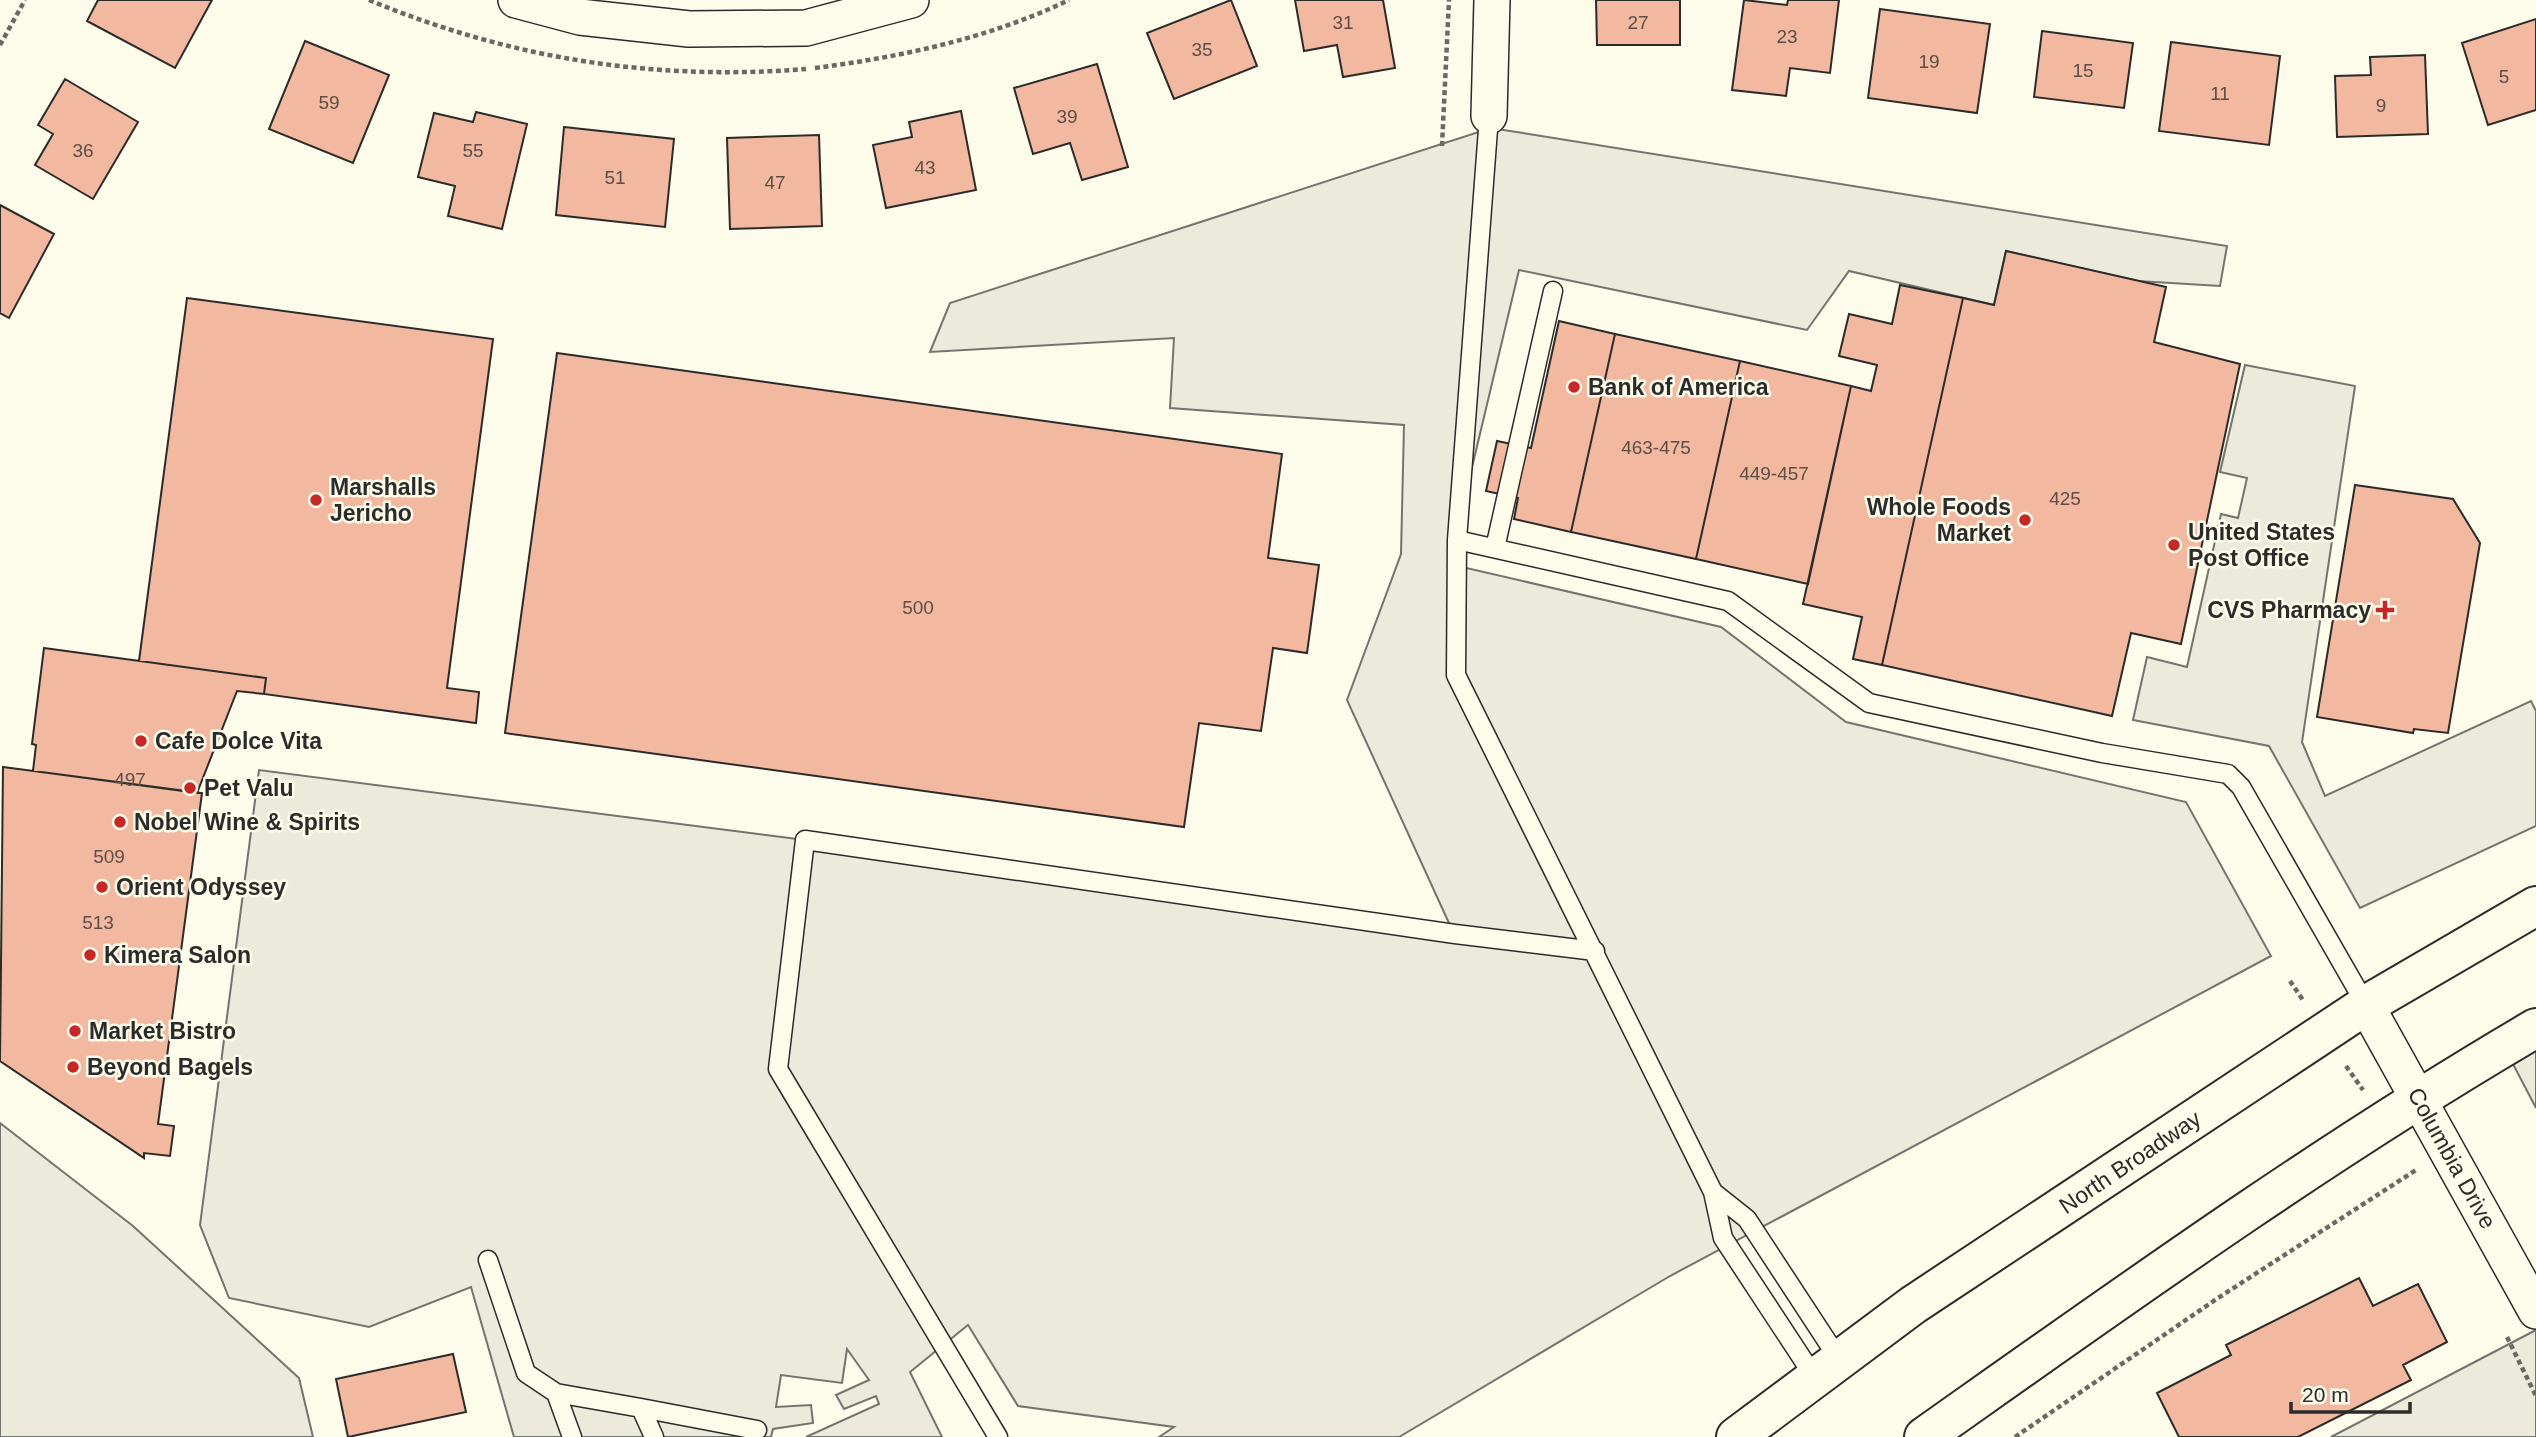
<svg xmlns="http://www.w3.org/2000/svg" width="2536" height="1437" viewBox="0 0 2536 1437" font-family="Helvetica,sans-serif">
<style>
.parking{fill:#eceadb;stroke:#74746e;stroke-width:2}
.building{fill:#f2b8a0;stroke:#2b2b2b;stroke-width:2}
.lines{fill:none;stroke-linecap:round;stroke-linejoin:round}
.lane-casing{stroke:#2b2b2b;stroke-width:21}
.street-casing{stroke:#2b2b2b;stroke-width:38}
.primary-casing{stroke:#2b2b2b;stroke-width:42}
.path{stroke:#6a6964;stroke-width:4.5;stroke-dasharray:5 3.5;stroke-linecap:butt}
.lane{stroke:#fdfbea;stroke-width:18}
.street{stroke:#fdfbea;stroke-width:35}
.primary{stroke:#fdfbea;stroke-width:38}
.poi-dot{fill:#c62828;stroke:#fdfbea;stroke-width:2.5}
.labels{text-anchor:middle;stroke-width:5;stroke-linejoin:round;paint-order:stroke}
.number-label{font-size:19px;fill:#5d4e48}
.poi-label{font-size:23px;font-weight:bold;fill:#2b2b2b;stroke:#fdfbea;text-anchor:start}
.street-label{font-size:23px;fill:#2b2b2b;stroke:#fdfbea}
</style>
<rect width="100%" height="100%" fill="#fdfbea"/>
<path class="parking" d="M1491,128L2227,246L2220,286L2138,281L2006,251L1994,305L1849,271L1807,330L1519,270L1449,564L1721,627L1846,722L2186,802L2271,956L1670,1276L1399,1437H1159L1174,1427L1018,1406L968,1325L910,1372L942,1437H806L879,1404L876,1396L844,1409L836,1395L869,1380L847,1349L842,1383L781,1375L776,1407L811,1405L813,1423L773,1429L771,1437H514L471,1287L369,1327L229,1298L200,1225L259,770L805,840L1454,934L1347,700L1401,554L1404,425L1170,408L1174,338L930,352L950,303Z
M2245,365L2355,386L2302,742L2325,796L2531,701L2536,711V826L2360,908L2269,746L2133,720L2147,657L2187,667L2221,514L2238,518L2247,478L2220,472Z
M2536,1028V1108L2504,1047Z
M0,1123L133,1226L299,1378L313,1437H0Z
M2536,1330V1437H2331Z"/>
<path class="building" d="M98,0H212L175,68L87,21Z
M1231,0L1257,66L1174,99L1147,33Z
M1295,0H1383L1395,68L1343,77L1337,45L1304,51Z
M1596,0H1680V45H1597Z
M1744,0L1787,5L1788,0H1839L1830,73L1790,68L1786,96L1732,90Z
M1880,9L1990,24L1977,113L1868,98Z
M2536,19V110L2488,125L2462,43Z
M2042,31L2133,43L2124,108L2034,97Z
M305,41L389,75L353,163L269,129Z
M2171,42L2280,56L2269,145L2159,131Z
M2425,55L2428,134L2337,137L2335,76L2371,75L2370,57Z
M1097,64L1128,167L1082,180L1070,143L1033,154L1014,88Z
M65,79L138,122L93,199L35,165L53,134L38,125Z
M961,111L976,190L886,208L873,145L912,137L909,122Z
M476,112L527,124L502,229L448,216L455,186L418,177L434,113L473,122Z
M564,127L674,139L665,227L556,215Z
M819,135L822,226L730,229L727,138Z
M0,205L54,234L9,318L0,313Z
M2006,251L2166,287L2154,342L2240,364L2181,644L2131,633L2112,716L1882,665L1963,298L1994,305Z
M1900,285L1963,298L1882,665L1853,659L1862,617L1803,604L1851,386L1871,391L1877,365L1839,356L1849,314L1892,324Z
M187,298L493,339L447,688L479,692L476,723L264,694L266,678L139,661Z
M1559,321L1615,334L1571,532L1514,519L1518,498L1486,491L1497,441L1531,448Z
M1615,334L1740,361L1696,559L1571,532Z
M557,353L1282,454L1268,558L1319,565L1307,653L1273,648L1261,731L1199,723L1184,827L505,733Z
M1740,361L1851,386L1808,584L1696,559Z
M2355,485L2453,499L2480,543L2448,733L2414,729L2413,733L2317,717Z
M44,648L266,678L264,694L237,691L197,793L33,771L36,745L32,744Z
M3,767L202,793L158,1124L174,1126L170,1156L144,1153V1158L0,1061Z
M2359,1278L2373,1306L2418,1284L2447,1342L2403,1365L2411,1380L2298,1437H2179L2157,1393L2231,1355L2226,1345Z
M453,1354L466,1412L348,1437L336,1379Z"/>
<g class="lines">
<g class="lane-casing">
<path id="lane" d="M1489,116L1457,540L1456,675L1713,1192L1723,1238L1815,1378
M1457,540L1728,601L1869,703L2102,753L2228,774L2241,787L2366,1005
M1495,548L1553,291
M1713,1192L1747,1219L1840,1361
M488,1260L526,1373L556,1393
M641,1408L757,1430
M572,1437L556,1393L641,1408L654,1437
M998,1437L778,1069L805,840L1455,934L1595,951"/>
</g>
<g class="street-casing">
<path id="street" d="M516,0L580,17L689,29L806,28L911,0
M1489,116L1492,0
M2366,1005L2536,1311"/>
</g>
<g class="primary-casing">
<path id="primary" d="M1736,1437L1913,1305L2366,1005L2536,906
M1924,1437C2125,1295 2324,1152 2536,1028"/>
</g>
<path class="path" d="M369,0C511,59 654,81 806,69
M0,45L25,0
M815,68C901,57 990,38 1069,0
M1442,146L1449,0
M2290,981L2303,1000
M2346,1066L2363,1090
M2507,1337L2536,1396
M2015,1437L2218,1298L2416,1170"/>
<use href="#lane" class="lane"/>
<use href="#street" class="street"/>
<use href="#primary" class="primary"/>
</g>
<g class="poi-dot">
<circle cx="1574" cy="387" r="7"/>
<circle cx="316" cy="500" r="7"/>
<circle cx="2025" cy="520" r="7"/>
<circle cx="2174" cy="545" r="7"/>
<path d="M2381.5 599.5h7v7h7v7h-7v7h-7v-7h-7v-7h7z"/>
<circle cx="141" cy="741" r="7"/>
<circle cx="190" cy="788" r="7"/>
<circle cx="120" cy="822" r="7"/>
<circle cx="102" cy="887" r="7"/>
<circle cx="90" cy="955" r="7"/>
<circle cx="75" cy="1031" r="7"/>
<circle cx="73" cy="1067" r="7"/>
</g>
<g class="labels">
<g class="number-label">
<text x="1343" y="29">31</text>
<text x="1638" y="29">27</text>
<text x="1787" y="43">23</text>
<text x="1202" y="56">35</text>
<text x="1929" y="68">19</text>
<text x="2083" y="77">15</text>
<text x="2504" y="83">5</text>
<text x="2220" y="100">11</text>
<text x="329" y="109">59</text>
<text x="2381" y="112">9</text>
<text x="1067" y="123">39</text>
<text x="83" y="157">36</text>
<text x="473" y="157">55</text>
<text x="925" y="174">43</text>
<text x="615" y="184">51</text>
<text x="775" y="189">47</text>
<text x="1656" y="454">463-475</text>
<text x="1774" y="480">449-457</text>
<text x="2065" y="505">425</text>
<text x="918" y="614">500</text>
<text x="130" y="786">497</text>
<text x="109" y="863">509</text>
<text x="98" y="929">513</text>
</g>
<g class="poi-label">
<text x="1588" y="395">Bank of America</text>
<text x="330" y="495">Marshalls<tspan x="330" dy="26">Jericho</tspan></text>
<text x="2011" y="515" text-anchor="end">Whole Foods<tspan x="2011" dy="26">Market</tspan></text>
<text x="2188" y="540">United States<tspan x="2188" dy="26">Post Office</tspan></text>
<text x="2371" y="618" text-anchor="end">CVS Pharmacy</text>
<text x="155" y="749">Cafe Dolce Vita</text>
<text x="204" y="796">Pet Valu</text>
<text x="134" y="830">Nobel Wine &amp; Spirits</text>
<text x="116" y="895">Orient Odyssey</text>
<text x="104" y="963">Kimera Salon</text>
<text x="89" y="1039">Market Bistro</text>
<text x="87" y="1075">Beyond Bagels</text>
</g>
<g class="street-label">
<text transform="translate(2452 1158) rotate(61)" y="8">Columbia Drive</text>
<text transform="translate(2130 1162) rotate(-34)" y="8">North Broadway</text>
</g>
</g>
<path d="M2291 1402v10h119v-10" fill="none" stroke="#2b2b2b" stroke-width="3.5"/>
<text x="2302" y="1402" font-size="21" fill="#2b2b2b" stroke="#fdfbea" stroke-width="5" paint-order="stroke">20 m</text>
</svg>
